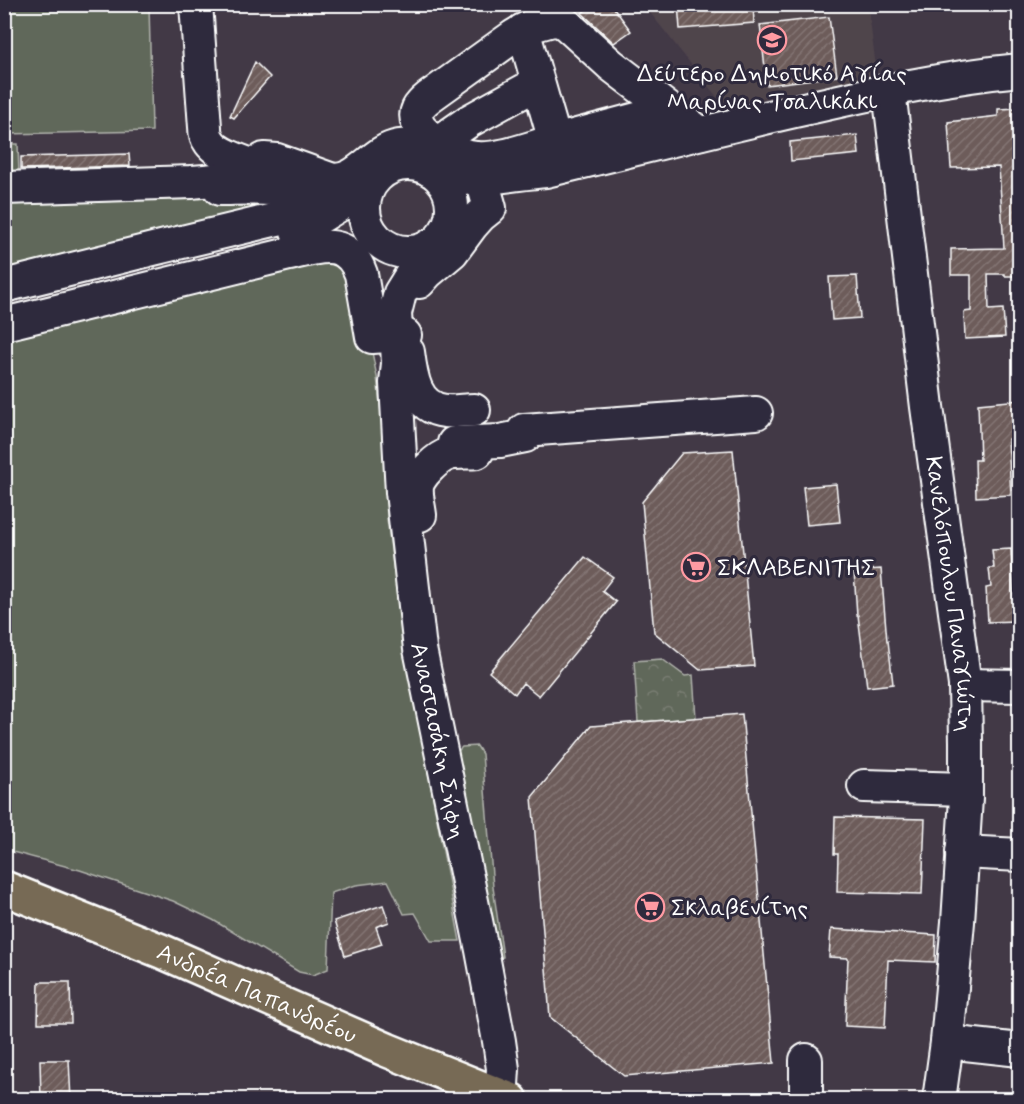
<svg xmlns="http://www.w3.org/2000/svg" width="1024" height="1104" viewBox="0 0 1024 1104" font-family="Mynerve,sans-serif">
<style>
.built{fill:#4f444c}
.green{fill:#61675a;stroke:#b0b3ac;stroke-width:1.5}
.forest{fill:url(#forest-crowns);stroke:#b0b3ac;stroke-width:1.5}
.building{fill:url(#building-hatch);stroke:#fff;stroke-width:1.5}
.lines{fill:none;stroke-linecap:round;stroke-linejoin:round}
.minor-casing{stroke:#fff;stroke-width:36}
.major-casing{stroke:#fff;stroke-width:38}
.minor{stroke:#2f2a3d;stroke-width:32}
.major{stroke:#776a54;stroke-width:33}
.labels{text-anchor:middle;stroke-width:6;stroke-linejoin:round;paint-order:stroke}
.poi-label{font-size:24px;fill:#fff;stroke:#2f2a3d;text-anchor:start}
.street-label{font-size:24px;fill:#fff;stroke:#2f2a3d}
</style>
<defs>
<pattern id="forest-crowns" width="20" height="18" patternUnits="userSpaceOnUse" patternTransform="scale(1.5)"><rect width="20" height="18" fill="#61675a"/><path d="M2 6a3 3 0 1 1 6 0M12 15a3 3 0 1 1 6 0" fill="none" stroke="#797e73"/></pattern>
<pattern id="building-hatch" width="6" height="6" patternUnits="userSpaceOnUse" patternTransform="scale(1.5)"><rect width="6" height="6" fill="#6d5c5a"/><path d="M-1 1l2-2M0 6l6-6M5 7l2-2" fill="none" stroke="#837473"/></pattern>
</defs>
<rect width="100%" height="100%" fill="#423946"/>
<filter id="ink" filterUnits="userSpaceOnUse"><feTurbulence type="fractalNoise" baseFrequency=".0167" numOctaves="2"/><feDisplacementMap in="SourceGraphic" scale="12" xChannelSelector="R" yChannelSelector="G"/><feConvolveMatrix kernelMatrix="1 2 1 2 8 2 1 2 1" color-interpolation-filters="sRGB"/></filter>
<g filter="url(#ink)">
<path class="built" d="M644,5H868L877,75L724,106Z"/>
<path class="green" d="M4,5H149L152,131L5,134Z
M4,144H18L19,175L5,176Z
M182,192L306,197L5,282L4,198Z
M342,252L371,347L377,377L382,422L387,518L401,629L460,941H431L415,913L404,914L388,881L356,885L331,893L328,969L313,975L299,972L213,920L173,901L80,870L5,850V329Z
M477,746L482,754L493,887L503,957L499,958L458,751L462,747Z"/>
<path class="forest" d="M662,659L685,676L693,675L696,718L638,722L634,661Z"/>
<path class="building" d="M594,4H611L631,31L614,43L582,13Z
M678,4H753L754,23L680,29Z
M829,17L837,76L767,85L760,25Z
M255,62L270,77L234,118L230,116Z
M1020,108V276H1005V274H988L989,310L1003,309L1005,337L965,339L964,312L971,311V275H951V249L1004,248L999,167L951,168L948,122L998,116V109Z
M857,135L859,154L791,161L790,142Z
M129,154L130,166L21,169V157Z
M857,276L860,318L832,320L829,277Z
M1020,400V425H1013V438L1008,439L1011,495L976,497L975,460H980L978,404Z
M733,450L754,666L700,670L654,632L642,502L682,453Z
M836,484L840,522L807,525L803,487Z
M1011,549L1015,621L988,622L986,588L991,587L989,568H994L992,550Z
M585,557L613,577L602,591L616,602L539,696L523,683L515,694L489,672Z
M881,569L887,641H888L893,684L867,687L858,615H857L854,571Z
M742,714L774,1063L624,1076L550,1017L532,797L591,726Z
M835,817L925,819L922,894L837,892L838,854H834Z
M383,905L389,922L376,927L382,944L345,956L334,921Z
M831,929L936,935L935,962L888,960L885,1028L845,1026L848,958L829,957Z
M39,982H70L71,1023H38Z
M40,1060H69L71,1100H41Z"/>
<g class="lines">
<g class="minor-casing">
<g id="minor">
<path d="M196,4L205,127C205,131 206,137 209,141C217,156 259,167 275,173"/>
<path d="M523,30L555,141"/>
<path id="s1" d="M889,91L927,407L965,685L966,742V798L958,922L947,1042L939,1100"/>
<path d="M671,110C631,121 591,131 551,142C529,148 499,160 476,158C460,157 424,138 418,124C413,112 419,105 429,97L514,36L531,26L553,20L561,21L567,25L611,65L700,133"/>
<path d="M439,142L469,121L538,83"/>
<circle cx="408" cy="208" r="44"/>
<path d="M254,166L264,159L277,160L333,180C359,181 373,150 399,146C434,141 447,171 479,169L490,208L480,216L472,225L452,252L427,273L419,282"/>
<path d="M430,170C439,173 448,177 457,178C484,181 518,173 546,171C629,151 712,130 795,111C869,94 944,77 1020,70"/>
<path d="M4,188L192,182C208,180 227,182 238,167"/>
<path d="M297,231L341,204L375,178"/>
<path id="s2" d="M429,246L400,293L395,313L398,363L396,383L402,492L420,649L482,950L499,1041L503,1069L502,1085L500,1095"/>
<path d="M4,286L153,249L294,215L308,211L312,205V200C295,184 243,189 220,189L221,179"/>
<path d="M4,324L285,255C316,248 347,234 361,274L372,337L405,335"/>
<path d="M408,352C411,376 415,408 445,411C454,412 464,410 474,410"/>
<path d="M524,430L756,413"/>
<path d="M454,443L500,441L525,436"/>
<path d="M420,515C419,506 416,496 417,487C418,476 438,457 449,454C457,452 468,453 477,452"/>
<path d="M965,685L1020,686"/>
<path d="M864,786L966,789"/>
<path d="M962,852L1020,855"/>
<path d="M947,1042L1020,1050"/>
<path d="M806,1060V1100"/>
</g>
</g>
<g class="major-casing">
<g id="major">
<path id="s3" d="M4,888L161,951L387,1050L511,1100"/>
</g>
</g>
<use href="#minor" class="minor"/>
<use href="#major" class="major"/>
</g>
</g>
<defs>
<g id="school-ring" transform="scale(1.5)"><circle r="9.5" fill="#2f2a3d" stroke="#ff9aa2" stroke-width="1.5"/><path d="M0-5L7-2L0 1L-7-2ZM-4 1L0 2.5L4 1V4Q0 6-4 4Z" fill="#ff9aa2"/></g>
<g id="supermarket-ring" transform="scale(1.5)"><circle r="9.5" fill="#2f2a3d" stroke="#ff9aa2" stroke-width="1.5"/><path d="M-6-5.5h2.5l.6 2H6L4.5 2H-2.5L-4.4-4H-6ZM-1.5 3.2a1.3 1.3 0 1 0 .1 0ZM3 3.2a1.3 1.3 0 1 0 .1 0Z" fill="#ff9aa2"/></g>
</defs>
<g fill-rule="evenodd">
<use href="#school-ring" x="772" y="40"/>
<use href="#supermarket-ring" x="696" y="567"/>
<use href="#supermarket-ring" x="650" y="907"/>
</g>
<g class="labels">
<g class="poi-label">
<text x="772" y="81" text-anchor="middle">Δεύτερο Δημοτικό Αγίας<tspan x="772" dy="28">Μαρίνας Τσαλικάκι</tspan></text>
<text x="717" y="575">ΣΚΛΑΒΕΝΙΤΗΣ</text>
<text x="671" y="915">Σκλαβενίτης</text>
</g>
<g class="street-label">
<text dy="8" stroke="none"><textPath href="#s1" startOffset="507">Κανελόπουλου Παναγιώτη</textPath></text>
<text dy="8" stroke="none"><textPath href="#s2" startOffset="507">Αναστασάκη Σήφη</textPath></text>
<text dy="8" stroke="none"><textPath href="#s3" startOffset="274">Ανδρέα Παπανδρέου</textPath></text>
</g>
</g>
<rect width="1024" height="1104" fill="none" stroke="#2f2a3d" stroke-width="24"/>
<rect x="12" y="12" width="1000" height="1080" fill="none" stroke="#fff" stroke-width="2" filter="url(#ink)"/>
</svg>
